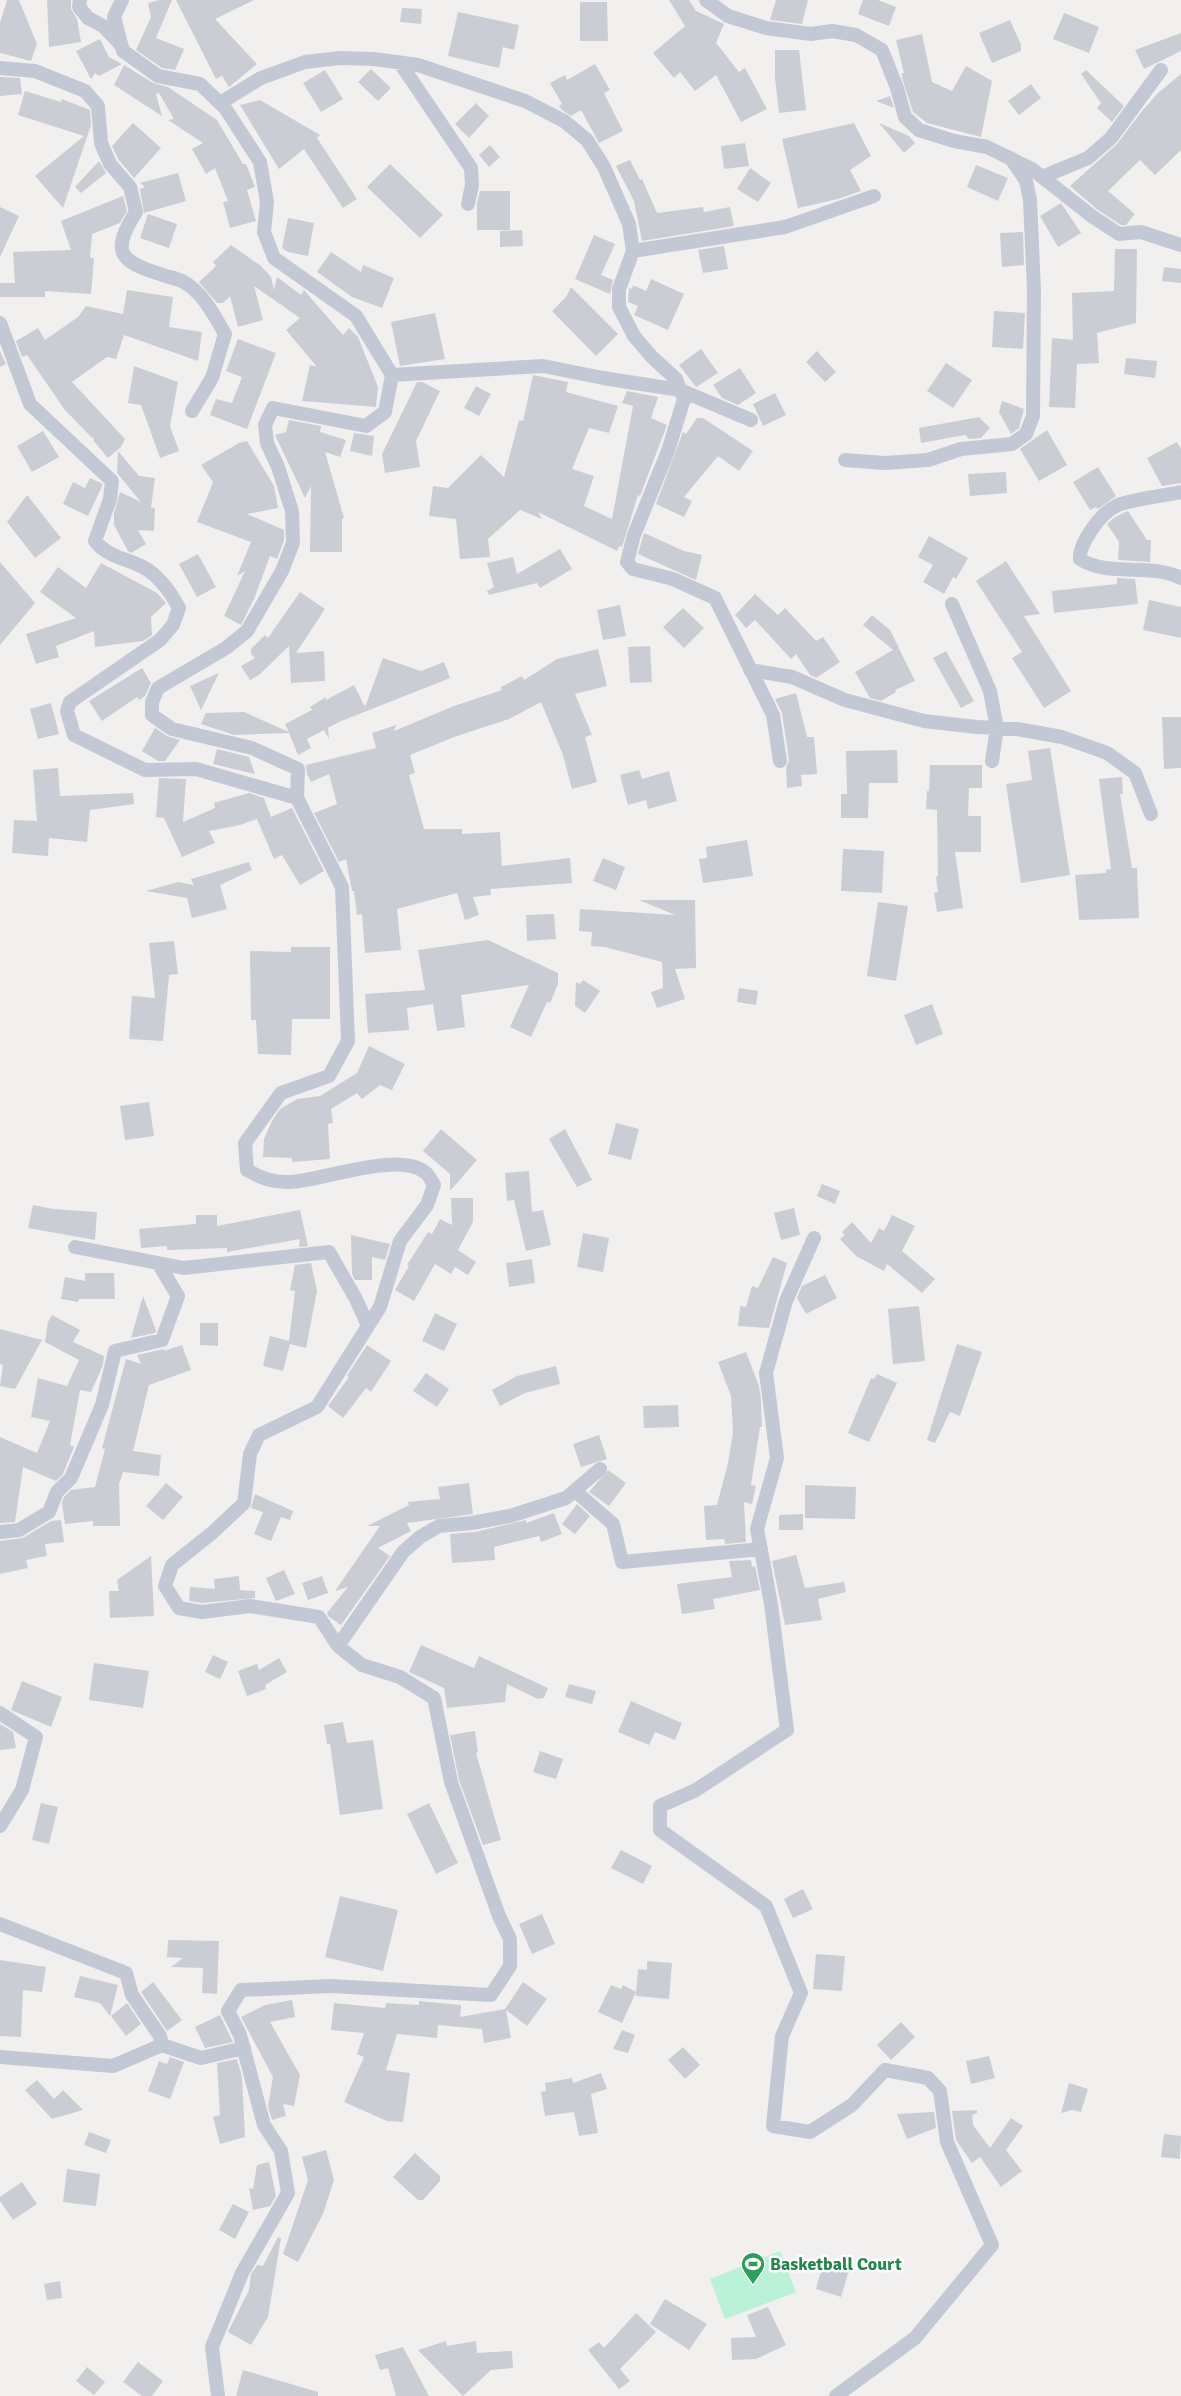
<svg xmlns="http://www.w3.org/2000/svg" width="1181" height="2396" viewBox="0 0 1181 2396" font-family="Signika,sans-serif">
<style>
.green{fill:#bbf1d6}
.building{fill:#cbcdd5}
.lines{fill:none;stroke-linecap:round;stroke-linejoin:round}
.street{stroke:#c2c9d5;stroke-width:14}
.labels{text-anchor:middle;stroke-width:5;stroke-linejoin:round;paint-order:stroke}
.leisure-label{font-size:18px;font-weight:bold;fill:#27864d;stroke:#fff;text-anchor:start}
</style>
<rect width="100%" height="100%" fill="#f2efef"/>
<path class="green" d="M780,2251L796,2292L725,2319L710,2279Z"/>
<path class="building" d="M7,0H19L37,44L31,61L0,53V23Z
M47,0H71V9L77,19L81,42L49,47Z
M159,0H172L156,38L184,49L175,70L162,68L136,50L151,17L148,3Z
M176,0H254L215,19L257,64L229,87L222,76L216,79Z
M669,0H689L696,11L724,24L716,43L739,72L745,68L767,109L741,122L716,75L695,91L680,72L674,78L653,53L685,26Z
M776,0H808L802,24L770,20Z
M863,0H878L896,7L889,26L858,14Z
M580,2H607L608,41H580Z
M402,8L422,9L421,24L400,22Z
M458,12L519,25L514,50L503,47L499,68L448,56Z
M1064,13L1099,27L1089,53L1053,39Z
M1010,20L1021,45V51L992,63L979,33Z
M1181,33V51L1144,69L1135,50Z
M922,34L932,82L952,91L966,66L992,81L981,137L927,123L913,112L902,78V73H904L896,40Z
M100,39L109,57L122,64L99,76L95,73L91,79L76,51Z
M775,50H799L806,110L779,113L775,78Z
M595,64L610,90L604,93L623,131L599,143L581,110L571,116L562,110L559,106L562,104L550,83L565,75L567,80Z
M124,65L153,83L168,87L217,120L243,164H246L255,187L247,190L256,221L230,228L223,202L228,201L215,168L206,174L192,149L203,143L168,120L174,119L159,93L156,94L162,116L114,85Z
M371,69L391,88L378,101L358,82Z
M325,70L343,99L321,112L303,83Z
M1086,70L1124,106L1112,122L1097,108L1101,103L1081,74Z
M1181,74V150L1155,175L1140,160L1108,191L1135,214L1126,225H1121L1098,210L1070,186L1117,144L1142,111L1158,93Z
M0,77L20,78L22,94L0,96Z
M1031,84L1041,98L1019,115L1008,101Z
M25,91L61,102L62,99L90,110L91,125L63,208L35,176L84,136L18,115Z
M890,96L894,108L876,101Z
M260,100L320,135L317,138L357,199L343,208L304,149L279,169L240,105Z
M476,103L489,116L469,138L455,124Z
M133,123L161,148L134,178L118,159L112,146Z
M854,123L871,156L850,170L861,191L838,199L798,208L782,139Z
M879,123L909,136L915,143L904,153Z
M745,143L749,166L724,169L721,146Z
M490,145L500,157L489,167L479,155Z
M630,160L640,180L642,179L657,213L703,207L704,212L730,207L734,226L642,241L634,201L616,166Z
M99,161L106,173L81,193L75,187Z
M390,164L443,215L420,238L367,187Z
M976,165L1008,178L998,201L967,187Z
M750,168L771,183L758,202L737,189Z
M178,173L186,201L144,213L140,189L145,187L140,183Z
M480,191H510V230H477V203Z
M123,196L127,211L120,223L92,234L90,258H94L91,294L45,291V297H0V283H15L13,252L71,250L61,221Z
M1061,203L1081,233L1058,247L1040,216Z
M0,207L19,216L0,257Z
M148,214L177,224L169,248L140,238Z
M288,218L314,223L308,256L288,252L282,248Z
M522,230L523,246L500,247V231Z
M1023,232L1024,265L1002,267L1000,233Z
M594,235L615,244L601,275L613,280L610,294L575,279Z
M231,245L261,266L271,277L274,290L277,277L301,295L304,290L343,335L349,328L358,337L378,387L376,407L302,401L310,365L317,367L286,330L300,318L254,286L263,320L238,327L230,296L223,303H217L199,282L216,266L213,262Z
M724,246L728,269L703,273L698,250Z
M1115,249H1137L1136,323L1097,333L1099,363L1077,364L1075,408L1049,407L1052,338L1073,340L1072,293L1114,291Z
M331,252L361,272L363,265L394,278L382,308L352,297L317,272Z
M1164,267L1181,269V283L1162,281Z
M651,279L684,294L668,330L634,315L638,306L628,302L629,288L632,289L633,285L646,291Z
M571,287L618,334L596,356L552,311L566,297Z
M127,290L173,297L169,327L202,332L198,361L124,335L116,359L107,357L72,382L125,439L121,447L108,458L93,440L94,437L92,438L65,410L27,355L22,357L16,341L38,328L45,340L78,317L86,306L123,314Z
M994,311L1025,313L1023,349L992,347Z
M435,313L445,359L400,366L391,322Z
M238,339L276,353L247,429L210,415L216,399L232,403L242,377L226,371Z
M701,349L718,373L696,387L679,365Z
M0,351L6,364L0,367Z
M817,351L836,372L825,382L806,362Z
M1126,358L1157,361L1155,378L1124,374Z
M946,363L972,380L953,408L927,391Z
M134,366L178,382L170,426L179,451L160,458L141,405L128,403Z
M740,368L756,393L738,405L722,398L713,385Z
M533,375L568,382L566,392L618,406L609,433L589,428L572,469L594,476L584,506L612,519L633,406L622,403L627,391L658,397L651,418L667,425L640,496L638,495L622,547L619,546L617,551L538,512L542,519L520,510L488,539L490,557L460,559L456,519L429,516L433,486L448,488L481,455L504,477L519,420L523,421Z
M417,382H422L440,391L416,441L420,467L385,473L382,454Z
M476,386L491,394L479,416L464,408Z
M775,393L786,415L763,426L753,404Z
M1002,401L1024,409L1019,428L1011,434L999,412Z
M979,417L990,428L981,438L969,439L965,435L921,443L919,428Z
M697,418H703L753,451L739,471L718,456L684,497L692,501L684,517L656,504L683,432L686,434Z
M289,420L321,426L320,432L346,440L340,457L325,452L344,518L342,519V552H310L311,486L305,498L275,435L286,432Z
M1047,430L1067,465L1039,481L1020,449Z
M43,431L59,457L32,472L17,446Z
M354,433L374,436L372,456L350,451Z
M247,441L274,486L278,508L247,514L284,530V541L277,559L270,556L254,599L241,625L224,616L245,571L237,576L251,542L197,522L213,482L201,465L239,443Z
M1177,442L1181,449V483L1162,486L1147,458Z
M118,451L139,476L155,478L151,508H155L154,531L138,530L146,544L131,553L128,551L114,525V513L120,492L141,502L117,473Z
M1098,467L1116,496L1098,509L1096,507L1090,510L1073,482Z
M1006,472L1007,493L970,496L968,474Z
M90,478L103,484L88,516L63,504L73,482L85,488Z
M27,495L61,538L35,558L7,522Z
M1128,511L1147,540H1151L1150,562L1118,560L1119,542L1107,524L1115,517Z
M644,533L684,551L702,555L696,580L638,554Z
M929,536L968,558L956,579L953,577L944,594L923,582L933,565L918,557Z
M560,549L572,569L540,588L537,583L489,595L487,591L494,587L487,563L513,557L517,574Z
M198,554L216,587L197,597L179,564Z
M1006,561L1040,614L1024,616L1071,691L1044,708L1012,658L1022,652L976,581Z
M0,562L35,603L0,645Z
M101,563L157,593L166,603L151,617L152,635L143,641L95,647L94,631L56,646L59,657L36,664L26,634L76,618L40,592L58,567L86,588Z
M1117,578L1135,579L1138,604L1054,613L1052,591L1117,584Z
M300,592L325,609L296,653L324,651L325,681L291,683L289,646L259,675L250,680L241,666L255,658L251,654V649L265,635L268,638Z
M755,594L778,615L785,608L816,641L823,637L840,662L816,678L810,675L796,654L791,659L755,620L746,628L735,615Z
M1149,600L1181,607V638L1143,630Z
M620,605L626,636L603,640L597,610Z
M683,608L704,628L684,648L663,627Z
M872,615L890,630L915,681L895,690L896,692L881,701L870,698L855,672L893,650L863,625Z
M650,646L652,682L630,683L628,647Z
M598,649L607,686L575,694L592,735L585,737L597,782L572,789L563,755L541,702L509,719L454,737L410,755L415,773L409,775L424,829H462V834L500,832L502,866L570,858L572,883L490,889L491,895L473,897L479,915L465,920L457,893L397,909L401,950L365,953L362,914L357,915L354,891H352L346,859L339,862L314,813L337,804L329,774L311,782L307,774L306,765L376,748L372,733L396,725L394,731L454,706L502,690L501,687L522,676L524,680L557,659Z
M946,651L974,701L961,708L933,658Z
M383,658L421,671L444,662L450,678L339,722L328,728L329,739L324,730L307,739L311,748L298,755L289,733L234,735L201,724L206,713L244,712L289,732L285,724L312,710L310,707L326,697V700L354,685L365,707Z
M142,668L151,683L145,696L139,700L137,697L102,721L89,701Z
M219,673L201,710L190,686Z
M796,693L807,737H814L817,774L801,775L802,786L787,788L786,768L789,760L782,713L775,699Z
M51,703L59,734L38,739L30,709Z
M1162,717H1181V768L1164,769Z
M155,728L167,736L180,740L165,761H158L142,751Z
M1050,748L1070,875L1021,883L1006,784L1032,780L1028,751Z
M217,749L249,757L255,774L213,764Z
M897,750L898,783H869L868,818H841V794H847L846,751Z
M930,765H982V788H969L968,816H981V852H955L963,908L937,912L934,893L938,892L936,877L938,876L937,810L926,809L927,791H929Z
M58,768L60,796L133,793L134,804L90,810L87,842L49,838L48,856L12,853L14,820L37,821L33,770Z
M639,770L642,779L669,771L677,801L648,809L646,800L628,805L620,775Z
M1122,777L1123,794H1120L1132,868H1137L1139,918L1079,920L1075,875L1106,873V870L1111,869L1099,779Z
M159,778L186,779L183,822L215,808L214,803L249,793L264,798L271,817L292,808L324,871L300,885L282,855L274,859L257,819L240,825L209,831L215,843L182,857L164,818L156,817Z
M747,840L753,876L703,883L699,859L707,858L706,847Z
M843,849L884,851L882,893L841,891Z
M603,858L625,867L616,890L593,881Z
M249,862L252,870L220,885L227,909L192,918L187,898L146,891L178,882L194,885L191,879Z
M639,900H695L696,968L675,969L685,999L657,1008L651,992L663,988L662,962L605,947L591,946L592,932L579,931L580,909L675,915Z
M878,902L908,906L896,981L867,976Z
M554,914L556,939L527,941L526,915Z
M488,940L558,973V984L550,1003L547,1002L531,1037L510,1027L529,985L461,995L465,1027L437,1031L433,1004L407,1008L409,1030L368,1033L365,994L425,990L418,950Z
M174,941L178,974L169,975L163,1041L129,1039L132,996L155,998L149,943Z
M291,947H330V1019H292L291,1055L258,1054L256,1020H251L250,951L291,952Z
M583,980L600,991L585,1013L575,1006L576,982L580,984Z
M739,988L758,991L756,1005L737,1002Z
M932,1004L943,1034L916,1045L904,1015Z
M369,1046L405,1064L392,1090L380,1085L362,1099L357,1093L331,1109L333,1123L328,1124L330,1159L292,1162V1158L263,1157L264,1139L272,1121L280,1109L297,1099L320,1096L357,1073Z
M149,1102L154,1136L125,1140L120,1106Z
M616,1123L639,1129L631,1160L608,1154Z
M441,1129L477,1160L450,1191V1174L423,1151Z
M565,1129L592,1180L577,1187L549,1139Z
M529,1171L532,1212L543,1210L551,1245L526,1251L514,1200L507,1201L505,1173Z
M822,1184L840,1191L835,1204L817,1196Z
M451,1198H473V1222L458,1250L476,1262L468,1275L455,1267L451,1274L435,1264L414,1301L395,1290L409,1266L407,1265L428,1232L432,1234L440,1219L452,1225Z
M33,1205L53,1209L97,1212L95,1240L28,1228Z
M794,1208L800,1235L781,1240L774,1213Z
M300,1210L308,1246L299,1247L300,1239L227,1252V1248L167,1250V1246L141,1248L139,1229L196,1224V1215H217V1226Z
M892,1215L915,1226L902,1251L935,1279L922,1293L887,1264L884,1271L856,1256L840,1239L845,1235L842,1232L852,1222L871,1243L879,1228L884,1231Z
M583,1233L609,1238L603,1272L577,1267Z
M351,1235L390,1244L385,1260L372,1257V1280H355L352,1274Z
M773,1257L787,1263L769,1328L738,1326L740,1306L746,1307L752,1286L758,1288Z
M532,1259L535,1283L509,1287L506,1263Z
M311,1263L317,1291L306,1348L290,1344L283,1371L263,1366L270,1336L289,1341L295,1291L290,1290L295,1265Z
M85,1273H114L115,1299H79L78,1302L61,1299L65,1277L85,1281Z
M825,1275L837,1298L806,1314L797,1298L802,1286Z
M143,1296L156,1330L155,1333L131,1338Z
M919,1306L925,1361L893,1364L888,1309Z
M435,1313L457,1324L444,1351L422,1341Z
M52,1315L80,1330L73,1342L104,1356L103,1365L91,1392L80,1390L70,1445L74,1447L63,1474L56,1481L23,1467L15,1522L0,1523V1437L37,1453L50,1421L31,1417L38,1378L67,1386L79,1360L45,1342L48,1322Z
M200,1323H218V1346L200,1345Z
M0,1329L42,1340L15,1389L0,1386L3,1365L0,1364Z
M957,1344L982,1352L960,1416L950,1412L935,1443L927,1440Z
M182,1345L191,1370L149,1385L133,1451L161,1455L159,1476L123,1472L119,1484L120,1526H93V1521L65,1524L62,1503L64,1497L71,1490L95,1487L105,1449L102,1448L126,1359L141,1364L137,1355L164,1349V1351Z
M367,1345L391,1361L371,1392L366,1388L343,1418L328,1406L349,1377L347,1376Z
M746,1352L759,1386L761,1400L762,1427H760L751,1485L756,1486L752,1504L744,1502L746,1542L725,1544L724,1539L706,1540L704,1506L717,1505L728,1463L733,1432L731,1396L718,1362Z
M556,1366L560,1384L525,1393L500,1406L492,1390L517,1376Z
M426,1373L449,1389L437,1407L413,1391Z
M877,1374L897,1383L869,1442L848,1433L871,1378L874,1379Z
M678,1405L679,1427L644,1428L643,1406Z
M599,1435L607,1459L581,1467L573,1444Z
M608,1470L626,1483L609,1506L589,1492Z
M166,1483L183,1497L163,1520L146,1506Z
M469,1483L473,1514L407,1523L411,1531L378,1548L390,1556L341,1625L328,1616L327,1613L348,1587L335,1591L380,1526H367L409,1505L408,1502L440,1499L438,1487Z
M805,1485L856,1487L855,1519L805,1518Z
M255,1494L293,1511L290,1520L281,1517L271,1541L254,1534L263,1512L251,1508Z
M577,1504L590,1516L575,1534L562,1524Z
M554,1513L562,1534L541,1542L539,1536L494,1547L495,1560L452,1563L450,1534L475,1532L526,1520V1523Z
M803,1514V1530H779V1515Z
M61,1520L64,1542L45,1544L47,1556L26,1560L28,1568L0,1574V1541L23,1538L51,1521Z
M796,1555L805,1588L844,1582L846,1592L818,1599L822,1620L785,1625L772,1561Z
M151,1556L154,1616L110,1618L109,1591H119L117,1580Z
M751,1560L752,1567L755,1566L760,1590L713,1599L715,1609L682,1614L677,1584L732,1577L729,1561Z
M284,1570L295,1594L276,1601L266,1578Z
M239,1576L240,1590L255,1591V1598L202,1603L189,1601L190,1587L215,1589L214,1579Z
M322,1576L328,1593L308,1600L302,1583Z
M421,1645L474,1668L479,1656L548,1688L544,1698L538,1699L507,1684L505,1702L447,1708L444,1688L409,1672Z
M213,1655L228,1662L220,1679L205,1672Z
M279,1658L287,1672L265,1685L266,1689L247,1696L238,1671L257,1664L259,1670Z
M94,1663L149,1671L143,1708L89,1700Z
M22,1681L62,1697L51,1727L11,1710Z
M569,1684L596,1691L592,1704L565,1697Z
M631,1701L682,1723L675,1740L655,1732L649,1745L618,1732Z
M343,1722L347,1743L373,1740L383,1809L340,1815L330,1744H327L324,1725Z
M0,1724L13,1732L16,1748L0,1750Z
M475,1731L478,1752L476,1753L501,1840L483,1845L459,1780L450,1735Z
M540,1751L563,1759L556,1779L533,1772Z
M41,1803L58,1807L49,1844L32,1840Z
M429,1803L458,1863L436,1874L407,1814Z
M621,1850L652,1866L643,1884L611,1868Z
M803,1889L813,1909L793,1918L784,1899Z
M340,1896L398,1910L383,1971L325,1957Z
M542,1914L555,1944L532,1954L519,1924Z
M168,1940L219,1941L217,1994L202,1993L203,1968L171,1967L183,1958L167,1957Z
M816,1954L845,1956L842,1991L813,1989Z
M0,1960L46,1967L42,1992L23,1990L21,2037L0,2036Z
M647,1961L672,1963L669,1999L636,1996V1992L622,2023L598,2012L611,1985L621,1989L623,1985L636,1992L638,1969L647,1970Z
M80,1976L118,1985L110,2016L100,2003L74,1997Z
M153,1982L182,2020L167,2031L141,1992Z
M523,1982L547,1999L527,2026L506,2010L511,2038L484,2043L482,2029L438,2025L437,2038L397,2034L386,2070L410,2073L403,2122L387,2121L344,2102L364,2057L357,2054L364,2033L331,2030L334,2003L385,2008L386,2003L419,2005V2001L461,2005L460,2017L505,2009Z
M292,2000L295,2017L270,2022L300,2075L294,2106L283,2104L286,2116L272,2120L268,2106L273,2077L241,2017L265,2005Z
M127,2003L141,2024L126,2036L111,2016Z
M220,2015L233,2042L205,2048L195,2027Z
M901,2022L915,2037L891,2060L877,2045Z
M622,2030L635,2035L628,2053L613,2049Z
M683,2047L700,2065L685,2079L668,2060Z
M989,2056L995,2078L971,2084L966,2061Z
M170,2057L184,2062L170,2099L148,2091L159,2061L167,2064Z
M237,2059L242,2077L245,2137L220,2144L213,2117L220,2115L217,2063Z
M601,2073L607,2089L591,2094L598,2133L579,2136L574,2112L545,2116L541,2092L546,2091L545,2083L572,2078L573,2083Z
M37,2080L54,2099L63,2090L83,2110L52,2119L25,2090Z
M1069,2083L1088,2089L1081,2112L1072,2110L1061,2113Z
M977,2110V2113L972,2115L973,2125L990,2148L1011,2118L1023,2126L1006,2150L1022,2171L1001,2187L980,2157L972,2163L956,2140L952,2111Z
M934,2112L936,2128L907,2139L897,2114Z
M89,2132L111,2140L106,2153L84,2145Z
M1164,2134L1181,2136L1180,2159L1161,2157Z
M326,2150L334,2180L323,2214L298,2262L283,2254L308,2180L302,2157Z
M415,2153L440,2176V2181L423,2200H418L393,2177Z
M269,2162L276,2196L270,2206L253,2210L249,2188L253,2189L257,2165Z
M67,2169L100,2174L96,2206L63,2202Z
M22,2182L37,2204L13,2220L0,2201V2197Z
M233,2204L249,2212L235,2239L219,2230Z
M278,2237L281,2238L268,2317L251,2345L228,2332L249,2290L251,2274L257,2265L263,2266Z
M824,2260L850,2267L841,2297L816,2289Z
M60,2281L62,2298L47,2300L44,2284Z
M665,2299L707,2324L689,2350L650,2324Z
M768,2307L786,2345L756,2359L732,2360L731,2338L756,2337L747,2315Z
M636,2313L656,2332L620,2369L630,2381L619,2389L588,2350L599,2342L604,2348Z
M446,2341L447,2346L476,2341L477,2353L512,2351L513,2368L491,2370L463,2396L418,2350Z
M403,2347L429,2396H396L388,2368L380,2370L375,2355Z
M138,2362L163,2381L152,2396H142L123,2382Z
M87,2367L105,2382L94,2395L76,2381Z
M243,2370L318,2392V2396H236Z"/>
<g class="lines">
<path class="street" d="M80,0L79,7L88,18L103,26L121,45
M122,0L114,17L123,51L158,76L200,84L225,108L260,162L267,202L264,232L274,258L356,316L392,375L385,412L366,426L273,408L265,425L267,443L278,467L292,511L293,543L282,571L247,631L226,648L158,688L152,702V715L172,729L252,748L298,769L297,798L342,887L348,1041L329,1076L281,1093L245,1143L247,1170C261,1178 273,1183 290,1182C322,1181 400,1150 426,1173C429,1175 432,1182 434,1185L427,1205L400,1241L380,1307L317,1407L259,1435L250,1454L244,1503L212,1533L172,1565L165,1586L179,1608L202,1612L250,1606L319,1617L338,1646L362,1665L400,1677L434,1698L451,1782L499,1916L510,1939V1966L491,1995L331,1986L241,1990L228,2011L240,2035L264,2125L281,2151L288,2193L242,2273L212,2347L218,2396
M706,0L728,16L766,28L811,34L832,31L856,35L882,50L897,88L905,117L919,130L954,141L987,147L1032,169L1093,217L1119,234L1141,232L1181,245
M400,63L471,168L472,185L468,204
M0,68L35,71L85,91L98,106L101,143L110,164L130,187L136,212C112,250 117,261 160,274C167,277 176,278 182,281C203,292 214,315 225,334L212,378L192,411
M220,103L261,78L305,62L340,58L374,59L418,65L525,101L564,121L587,140L604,167L629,224L633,251L619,289V307L634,336L652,357L676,379L684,399L668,451L634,535L627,562L633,569L673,579L715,598L773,715L780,761
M1042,177L1088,158L1111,138L1161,70
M633,251L785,227L874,196
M0,323L30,404L112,481L110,499L95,541C108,557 125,558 143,567C158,575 171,593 179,608L173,625L160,640L70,702L67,711L74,735L145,770L196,769L297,798
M392,375L543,366L603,378L680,390L751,420
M845,460L885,463L928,460L961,449L1012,444L1026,434L1033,416L1034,289L1030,200L1026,181L1012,160
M1181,492C1167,495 1126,500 1116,506C1101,513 1079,543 1080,559C1109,578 1149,562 1181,578
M952,604L990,691L997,728L992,761
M750,670L792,677L845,700L924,721L977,727L1017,729L1062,737L1107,753L1135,773L1151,814
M814,1238L786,1301L766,1373L777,1458L757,1529L771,1604L787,1730L696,1790L660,1806V1830L766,1906L801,1993L782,2036L773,2126L810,2132L852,2105L885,2070L928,2078L940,2091L947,2142L992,2245L915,2338L836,2396
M75,1247L184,1268L329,1252L356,1299L368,1326
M575,1491L613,1524L622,1562L761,1549
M0,1532L19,1530L49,1512L57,1492L71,1478L102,1405L115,1351L162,1340L178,1296L158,1263
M338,1646L403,1552L420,1537L439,1526L472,1523L510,1516L566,1498L600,1469
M0,1713L36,1737L22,1790L0,1826
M0,1924L126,1973L132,1995L160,2036L162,2045
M0,2057L113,2066L162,2045L201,2058L244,2048"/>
</g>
<defs>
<g id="stadium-pin" transform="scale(1.25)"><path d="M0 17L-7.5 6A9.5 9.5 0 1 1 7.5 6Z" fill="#2e9e5b" stroke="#fff"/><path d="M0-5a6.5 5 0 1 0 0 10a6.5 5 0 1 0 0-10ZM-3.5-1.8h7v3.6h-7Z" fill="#fff"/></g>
</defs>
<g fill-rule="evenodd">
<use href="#stadium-pin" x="753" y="2264"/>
</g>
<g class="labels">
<g class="leisure-label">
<text x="770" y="2270">Basketball Court</text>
</g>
</g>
</svg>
